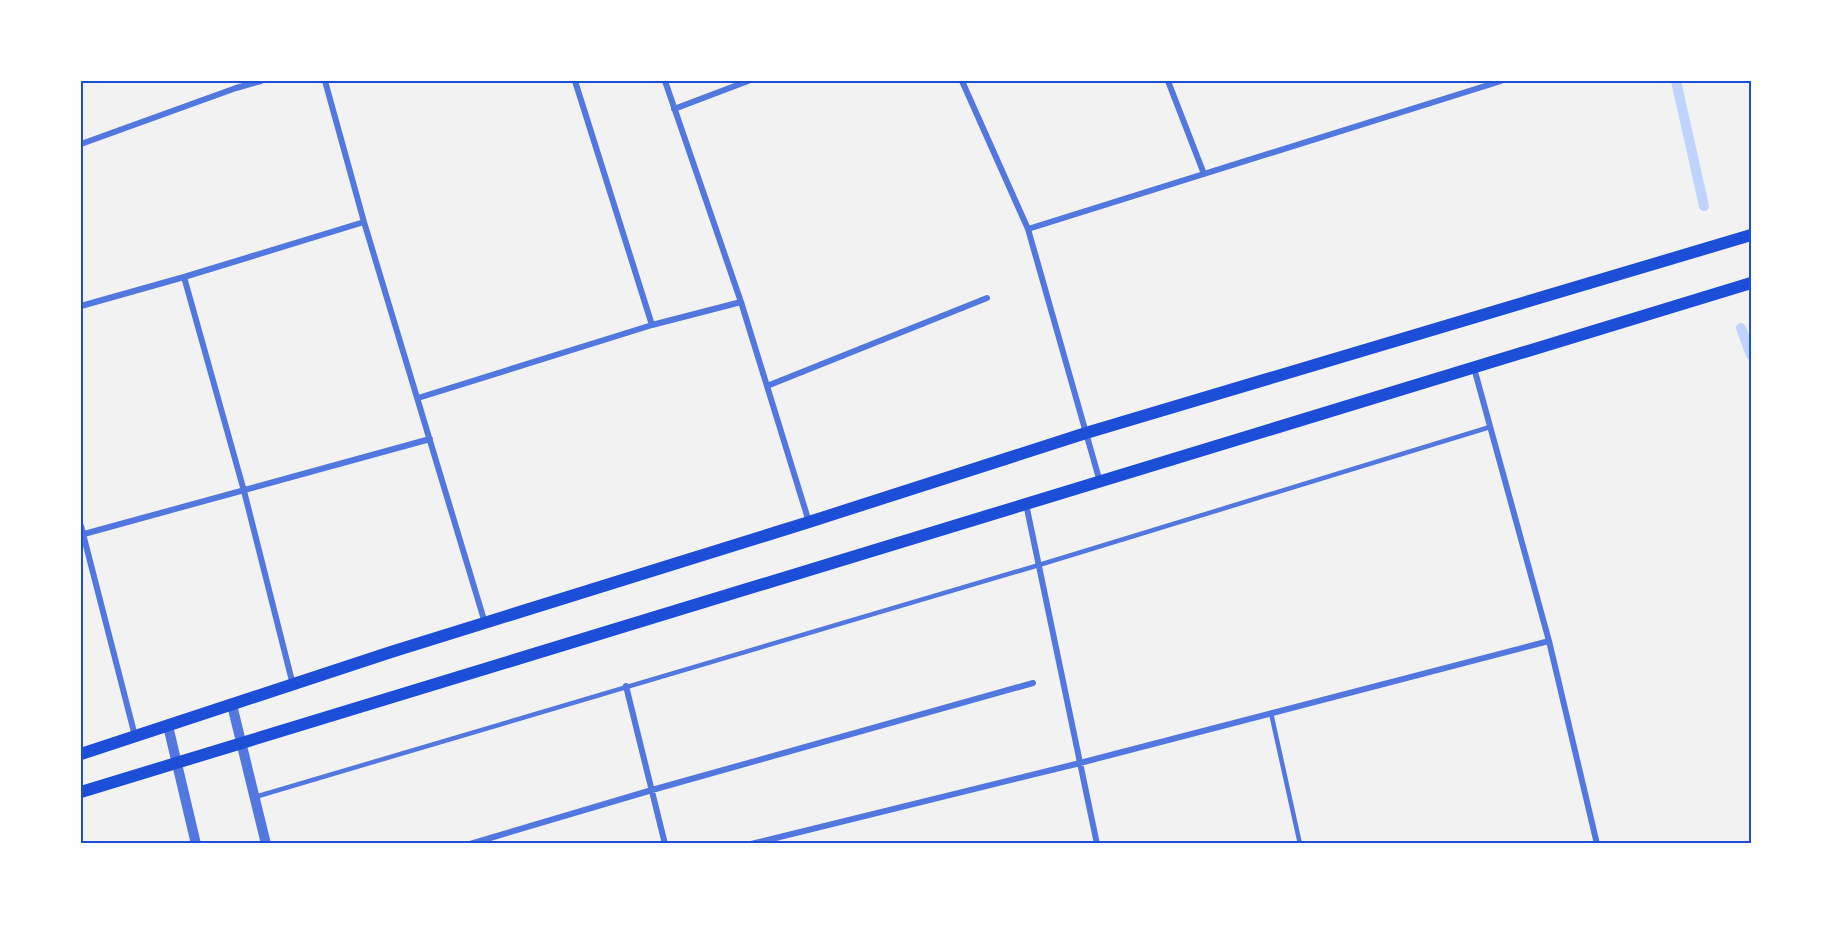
<svg xmlns="http://www.w3.org/2000/svg" width="1832" height="925" viewBox="0 0 1832 925" font-family="'Varela Round',sans-serif">
<style>
.lines{fill:none;stroke-linecap:round;stroke-linejoin:round}
.stream{stroke:#bfd3fe;stroke-width:10}
.service{stroke:#5277de;stroke-width:4.5}
.minor{stroke:#5277de;stroke-width:6}
.tertiary{stroke:#5277de;stroke-width:10}
.secondary{stroke:#1d4ed8;stroke-width:12}
.neatline{fill:none;stroke:#1d4ed8;stroke-width:2}
</style>
<rect width="100%" height="100%" fill="#f2f2f2"/>
<g class="lines">
<path class="stream" d="M1676,81L1704,206
M1741,328L1751,355"/>
<path class="service" d="M1271,713L1300,844
M255,797L1039,565L1490,427"/>
<path class="minor" d="M325,81L364,222L485,623
M575,81L652,325
M665,81L741,302L809,522
M962,81L1028,229L1100,482
M1168,81L1204,174
M674,109L748,81
M81,144L236,88L261,81
M1028,229L1501,81
M184,277L244,491L293,685
M81,306L184,277L364,222
M1474,368L1549,641L1597,844
M767,386L987,298
M418,398L652,325L741,302
M1026,504L1097,844
M81,526L135,736
M84,534L430,439
M626,686L665,844
M470,844L652,790L1033,683
M751,844L1080,763L1549,641"/>
<path class="tertiary" d="M232,705L266,844
M168,726L196,844"/>
<path class="secondary" d="M81,754L391,652L809,522L1086,433L1751,235
M81,792L1751,283"/>
</g>
<rect width="1832" height="925" fill="none" stroke="#ffffff" stroke-width="165"/>
<rect x="82" y="82" width="1668" height="760" class="neatline"/>
</svg>
